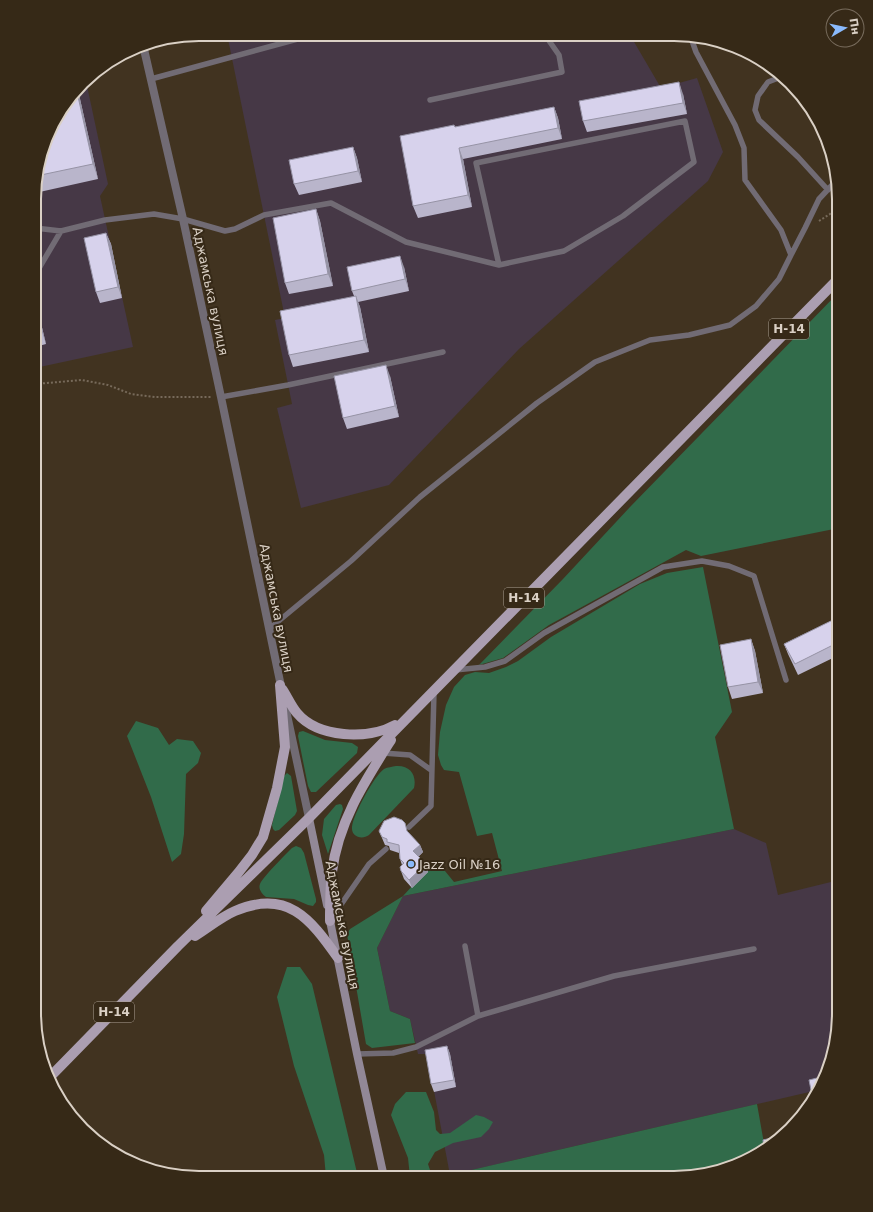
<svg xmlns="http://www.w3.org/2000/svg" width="873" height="1212" viewBox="0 0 873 1212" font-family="'DejaVu Sans',sans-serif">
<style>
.industrial{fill:#463846}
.green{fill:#316b4a}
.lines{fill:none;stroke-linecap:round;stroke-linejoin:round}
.path{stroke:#776a5a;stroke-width:2;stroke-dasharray:2 2;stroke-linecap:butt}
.service{stroke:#716b74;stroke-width:5.5}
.minor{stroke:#716b74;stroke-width:8}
.secondary{stroke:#928897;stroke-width:8}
.primary{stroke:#ab9eb1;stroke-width:10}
.wall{fill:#b9b5cb}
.shaded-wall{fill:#9693a5}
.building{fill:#d7d2ec;stroke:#9693a5}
.poi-dot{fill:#8abafc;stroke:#362917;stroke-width:1.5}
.labels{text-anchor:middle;stroke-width:4;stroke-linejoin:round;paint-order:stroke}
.shield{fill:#362917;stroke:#a99e91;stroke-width:1}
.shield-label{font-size:12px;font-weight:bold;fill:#dad0c5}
.street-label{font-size:13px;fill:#dad0c5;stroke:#362917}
.poi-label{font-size:13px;fill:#dad0c5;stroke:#362917;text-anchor:start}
.rim{fill:none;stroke:#dad0c5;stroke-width:2}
</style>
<rect width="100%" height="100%" fill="#413320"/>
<path class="industrial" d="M227,34L630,35L661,88L697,78L723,152L708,181L519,349L389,485L301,508L277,408L292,404L275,320L285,318Z
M86,81L108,184L100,196L133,347L35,368V177L56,117Z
M734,829L766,843L778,895L839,880V1024L830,1066L818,1090L450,1175L427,1054H418L410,1019L390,1011L377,948L403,896Z"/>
<path class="green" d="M839,292V528L701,556L686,550L549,625L503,658L479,665L563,579L630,507Z
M703,567L732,712L715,737L734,829L403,896L377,948L390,1011L410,1019L415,1043L372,1048L366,1044L347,934L350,929L403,896L436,860L454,882L502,871L492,833L477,836L459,772L444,770L441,765L438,755L440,732L446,705L454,687L465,675L475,672L489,673L506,667L518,661L551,637L640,584L667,573Z
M136,721L158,728L169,745L177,739L193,741L201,753L198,763L186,774L184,834L181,854L172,862L151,797L127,736Z
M303,731L325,740L352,743L358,747L357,753L316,792H311L308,786L298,736L299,732Z
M396,766C410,765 417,775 414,788L369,835C362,840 351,837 352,827C353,815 374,776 384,769C388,767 392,767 396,766Z
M287,773L291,776L297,811L295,815L279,830L275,831L273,829L272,825L284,776Z
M340,804L342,805L343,809L328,854L322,835L324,819L336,805Z
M296,846L301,848L304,853L316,899V902L313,906L308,905L294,899L266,897C262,894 258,889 260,884C262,878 286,854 292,848Z
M287,967H300L312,984L358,1177H326L324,1155L294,1066L277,997Z
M406,1092H426L434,1112L436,1130L440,1134L450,1133L476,1115L484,1117L493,1122L489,1129L481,1137L453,1143L435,1152L428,1164L432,1176L450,1175L757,1104L765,1149L747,1161L674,1178L410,1177L408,1158L391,1115L395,1104Z"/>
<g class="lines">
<path class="path" d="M819,221L830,214L839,205
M35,384L82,380L108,385L131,394L155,397H211"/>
<path class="service" d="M781,77L768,82L758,96L755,110L759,120L798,157L828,190
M151,79L316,34
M430,100L562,72L559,55L545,35
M35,228L61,231L105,220L154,214L183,219L225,231L235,229L264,215L331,203L406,242L499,265L564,251L623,216L694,162L685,121L476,163L499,265
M791,255L805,228L819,199L835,182
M35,275L61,231
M221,397L288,385L443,352
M269,629L351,561L420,497L537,403L595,362L650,340L689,335L730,325L756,306L779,279L791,255L781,230L745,180L744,148L735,125L696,52L690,35
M455,670L485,667L505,661L544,633L663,567L702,561L729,566L754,576L786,680
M383,753L410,755L431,770
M409,827L431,806L434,692
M331,919L369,864L386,849
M478,1016L614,976L754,949
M357,1054L393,1053L416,1047L478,1016L465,946"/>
<path class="minor" d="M143,45L183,219L221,397L282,691
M286,710L309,818"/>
<path class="secondary" d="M309,818L327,905
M329,916L357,1054L384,1177"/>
<path class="primary" d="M282,689C287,696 291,706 297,713C318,738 368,740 395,725
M206,911L238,873L252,855L263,837L277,788L285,747L280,685
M330,921C330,904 330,888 332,872C338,822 365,781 391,740
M195,936C208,928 221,917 235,911C287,889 310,918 338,958
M49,1078L178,946L309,818L839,278"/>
</g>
<path class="wall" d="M78,90L98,179L35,193V177L56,117Z
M683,94L687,114L587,132L583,121Z
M554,107L558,118L562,139L463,159L472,207L418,218L413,206L455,127Z
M353,147L357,158L362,182L299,195L294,184Z
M316,209L320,221L333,286L289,294L285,283Z
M106,233L111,244L122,298L100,303L96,292Z
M404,267L409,291L358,302L360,307L369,352L293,367L289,355L354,296L352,291Z
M35,303L38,311L46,344L35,347Z
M390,376L399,417L347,429L343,418Z
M839,617V655L798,675L788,654L784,644Z
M751,639L755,651L763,693L732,699L728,687Z
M379,831L408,832L420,845L423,852L418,857L426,864L428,872L412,888L404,879L401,871L402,865L400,859L399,853L390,850L389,846L385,845Z
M447,1046L450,1054L456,1087L434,1092L431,1084Z"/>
<path class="shaded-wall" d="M679,82L683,94L687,114L683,103Z
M78,90L98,179L93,164L77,92Z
M554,107L558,118L562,139L558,128Z
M353,147L357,158L362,182L358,171Z
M459,148L463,159L472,207L468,195Z
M316,209L320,221L333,286L328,274Z
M106,233L111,244L122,298L118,287Z
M400,256L404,267L409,291L405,279Z
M356,296L360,307L369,352L364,340Z
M35,303L38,311L46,344L41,329L35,306Z
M386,365L390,376L399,417L395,406Z
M751,639L755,651L763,693L758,682Z
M420,845L423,852L416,859L413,851Z
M426,864L428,872L412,888L409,880Z
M447,1046L450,1054L456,1087L454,1080Z"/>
<path class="building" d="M679,82L683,103L583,121L579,101Z
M77,92L93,164L36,176L56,117Z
M554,107L558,128L459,148L468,195L413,206L400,136L454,125L455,127Z
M353,147L358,171L294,184L289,160Z
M316,209L328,274L285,283L273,218Z
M106,233L118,287L96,292L84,238Z
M400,256L405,279L352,291L347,267Z
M356,296L364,340L289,355L280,311Z
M35,306L41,329L35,331Z
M386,365L395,406L343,418L334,376Z
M839,617V642L795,664L784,644Z
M751,639L758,682L728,687L720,645Z
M394,817L402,820L405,823L407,831L420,845L413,851L426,864L409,880L401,871L400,867L404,863L400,859L399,845L387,842V839L382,837L379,831L384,821Z
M839,1006V1022L835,1007Z
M447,1046L454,1080L431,1084L425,1050Z
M825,1076L813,1100L809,1080Z
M784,1135L783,1137L764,1149L763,1140Z"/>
<circle class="poi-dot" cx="411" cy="864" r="4"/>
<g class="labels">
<g class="shield">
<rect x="769" y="319" width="40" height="20" rx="3"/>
<rect x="504" y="588" width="40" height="20" rx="3"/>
<rect x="94" y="1002" width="40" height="20" rx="3"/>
</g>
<g class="shield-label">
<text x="789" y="333">Н-14</text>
<text x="524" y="602">Н-14</text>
<text x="114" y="1016">Н-14</text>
</g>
<g class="street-label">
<text transform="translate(211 291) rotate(78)" y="5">Аджамська вулиця</text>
<text transform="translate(277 608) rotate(79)" y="5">Аджамська вулиця</text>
<text transform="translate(343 925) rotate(79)" y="5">Аджамська вулиця</text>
</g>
<g class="poi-label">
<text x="419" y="869">Jazz Oil №16</text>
</g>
</g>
<path d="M0 0H873V1212H0ZM199 41H674A158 158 0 0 1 832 199V1013A158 158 0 0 1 674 1171H199A158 158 0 0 1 41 1013V199A158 158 0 0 1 199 41Z" fill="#362917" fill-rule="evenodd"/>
<path class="rim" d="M199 41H674A158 158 0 0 1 832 199V1013A158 158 0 0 1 674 1171H199A158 158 0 0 1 41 1013V199A158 158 0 0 1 199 41Z"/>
<g transform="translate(845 28) rotate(81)"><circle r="19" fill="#362917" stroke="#786c5d"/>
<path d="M0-3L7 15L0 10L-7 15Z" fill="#8abafc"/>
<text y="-6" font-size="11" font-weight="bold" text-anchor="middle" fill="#dad0c5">Пн</text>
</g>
</svg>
